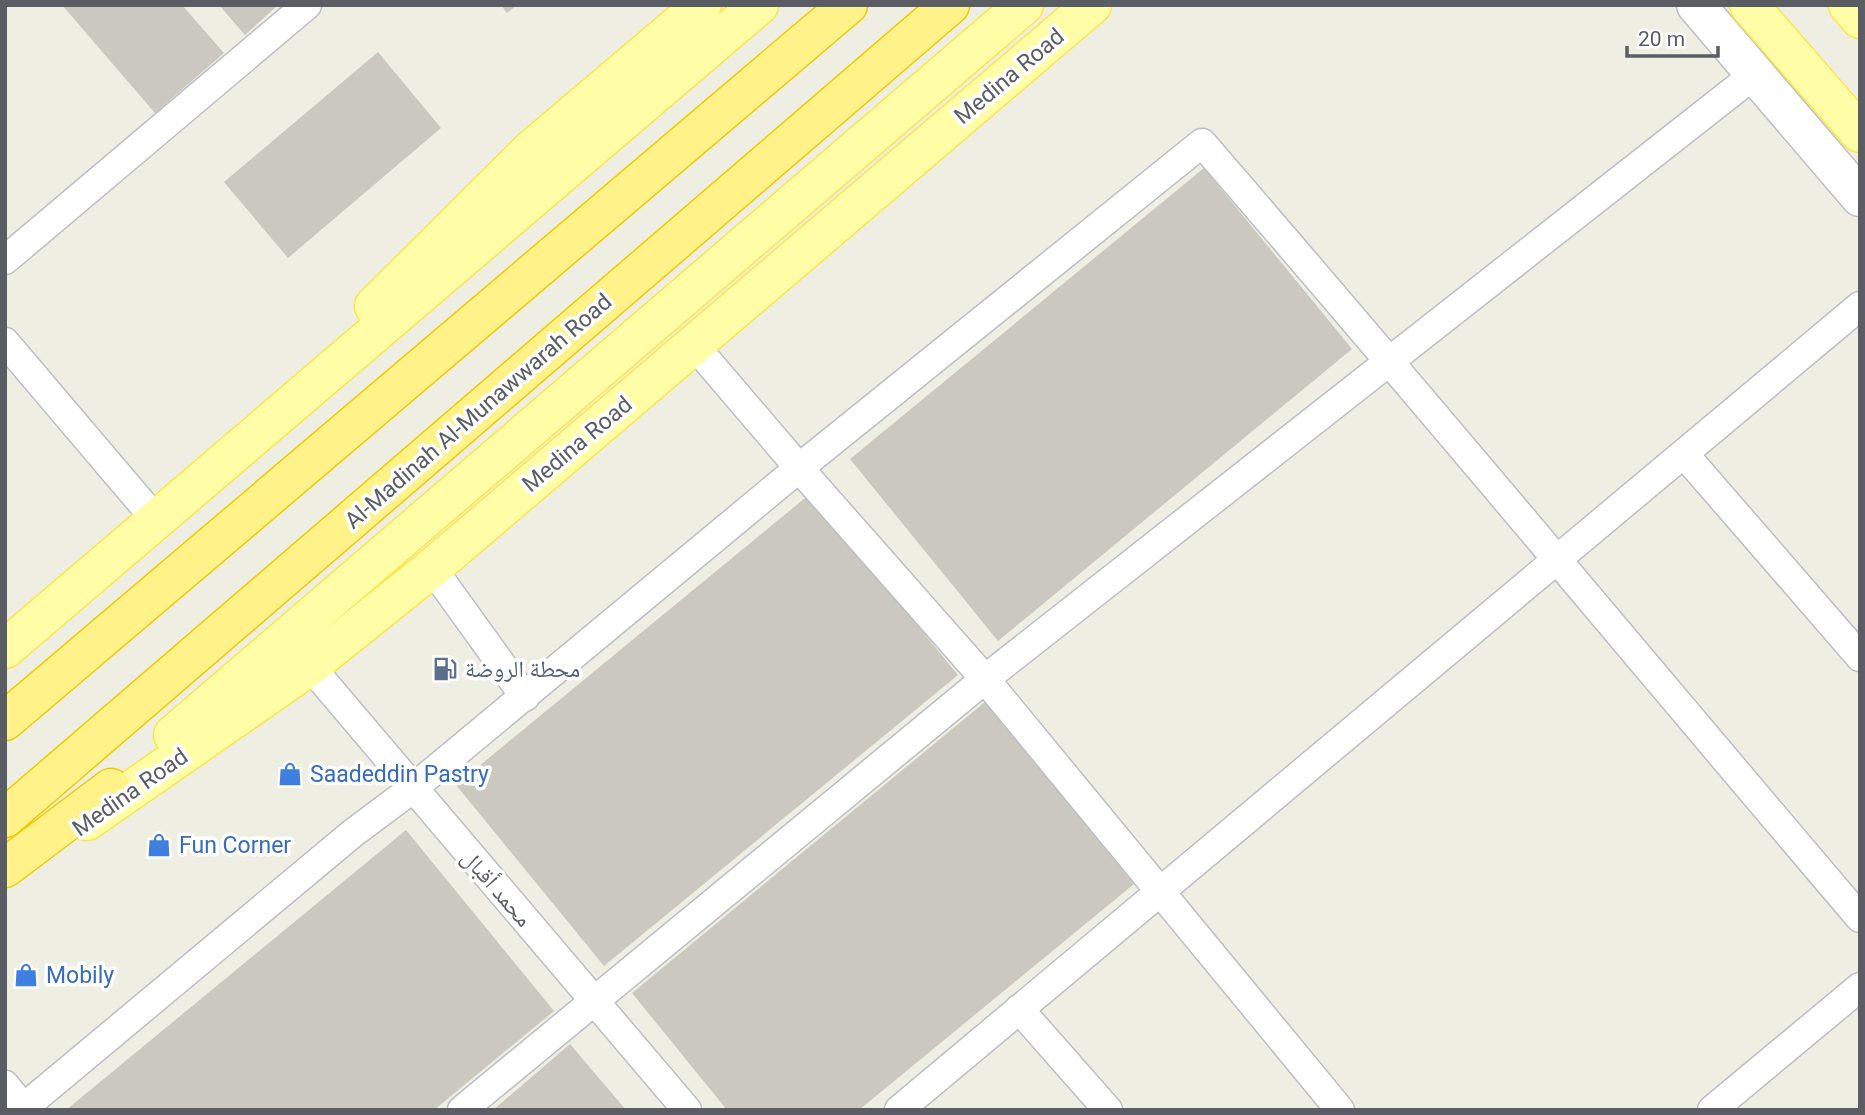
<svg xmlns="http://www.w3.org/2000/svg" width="1865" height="1115" viewBox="0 0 1865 1115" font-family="Roboto,'Noto Naskh Arabic',sans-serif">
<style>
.building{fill:#cac8bf}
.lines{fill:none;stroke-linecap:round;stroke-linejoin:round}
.street-casing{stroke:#bcbec5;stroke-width:31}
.secondary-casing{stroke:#bdbfc7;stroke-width:41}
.primary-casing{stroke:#fce54e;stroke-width:41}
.highway-casing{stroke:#f1c900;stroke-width:41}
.street{stroke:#fff;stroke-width:28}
.secondary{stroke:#fff;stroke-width:38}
.primary{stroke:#fffea7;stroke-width:38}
.highway{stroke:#fff289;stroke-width:38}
.labels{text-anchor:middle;stroke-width:7;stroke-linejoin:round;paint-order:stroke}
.street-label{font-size:23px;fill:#5a5d64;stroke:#fff}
.service-label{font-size:23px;fill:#4e5e75;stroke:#fff;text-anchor:start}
.shop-label{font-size:23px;fill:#366cbe;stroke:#fff;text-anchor:start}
</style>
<rect width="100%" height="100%" fill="#efeee2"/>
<path class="building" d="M62,5H182L224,53L155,113Z
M219,5H278L245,35Z
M501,5H517L507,13Z
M378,52L441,128L288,258L224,182Z
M1204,168L1352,349L998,641L850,459Z
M810,494L958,675L604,966L456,785Z
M985,702L1134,884L859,1110H727L632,993Z
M406,830L554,1011L434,1110H66Z
M570,1044L626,1110H493Z"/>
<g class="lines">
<g class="street-casing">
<path id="street" d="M5,260L307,5
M5,342L157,521
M694,345L799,468L985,679L1340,1110
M1684,454L1860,657
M432,568L525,697
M310,666L687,1110
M1019,1009L1108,1110
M5,1085L25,1110
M21,1110L353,833L412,789L799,468L1202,143C1424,399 1640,660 1860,918
M462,1110L985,679L1755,74
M899,1110L1860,306
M1712,1110L1860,987"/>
</g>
<g class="secondary-casing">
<path id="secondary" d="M1696,5L1860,197"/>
</g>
<g class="primary-casing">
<path id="primary" d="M1749,5L1860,133
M1848,5L1860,19
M374,306L531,150L702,5
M5,649L759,5
M173,735L1024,5
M87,821L310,666L432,568L1092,5"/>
</g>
<g class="highway-casing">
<path id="highway" d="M5,721L848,5
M5,818L950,5
M5,868L111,788"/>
</g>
<use href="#street" class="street"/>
<use href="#secondary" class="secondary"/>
<use href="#primary" class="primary"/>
<use href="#highway" class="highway"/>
</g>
<defs>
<g id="fuel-bare" transform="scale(1.89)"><path d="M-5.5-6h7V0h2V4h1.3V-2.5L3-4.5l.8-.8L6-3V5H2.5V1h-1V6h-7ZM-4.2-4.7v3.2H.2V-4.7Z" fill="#5c6f8a" stroke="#fff" stroke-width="2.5" paint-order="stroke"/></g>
<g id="shop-bare" transform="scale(1.89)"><path d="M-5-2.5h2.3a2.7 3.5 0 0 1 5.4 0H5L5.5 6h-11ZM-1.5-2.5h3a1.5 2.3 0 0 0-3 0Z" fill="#3f7fe0" stroke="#fff" stroke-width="2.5" paint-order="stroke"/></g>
</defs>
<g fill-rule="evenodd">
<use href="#fuel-bare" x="445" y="669"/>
<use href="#shop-bare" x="290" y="774"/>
<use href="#shop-bare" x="159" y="845"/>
<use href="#shop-bare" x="26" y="975"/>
</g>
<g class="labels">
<g class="street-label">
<text transform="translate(1009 76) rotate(-40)" y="8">Medina Road</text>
<text transform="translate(478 411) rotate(-41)" y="8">Al-Madinah Al-Munawwarah Road</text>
<text transform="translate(577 444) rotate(-40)" y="8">Medina Road</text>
<text transform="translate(130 792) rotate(-35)" y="8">Medina Road</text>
<text transform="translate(497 888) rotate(49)" y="8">محمد أقبال</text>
</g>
<g class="service-label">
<text x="465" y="677">محطة الروضة</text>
</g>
<g class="shop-label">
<text x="310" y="782">Saadeddin Pastry</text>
<text x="179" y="853">Fun Corner</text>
<text x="46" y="983">Mobily</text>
</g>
</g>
<rect width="1865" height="1115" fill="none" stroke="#5a5d64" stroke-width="14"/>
<path d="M1627 46v10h91v-10" fill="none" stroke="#5a5d64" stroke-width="3.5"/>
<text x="1638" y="46" font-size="21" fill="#5a5d64" stroke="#ffffff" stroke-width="5" paint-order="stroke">20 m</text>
</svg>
